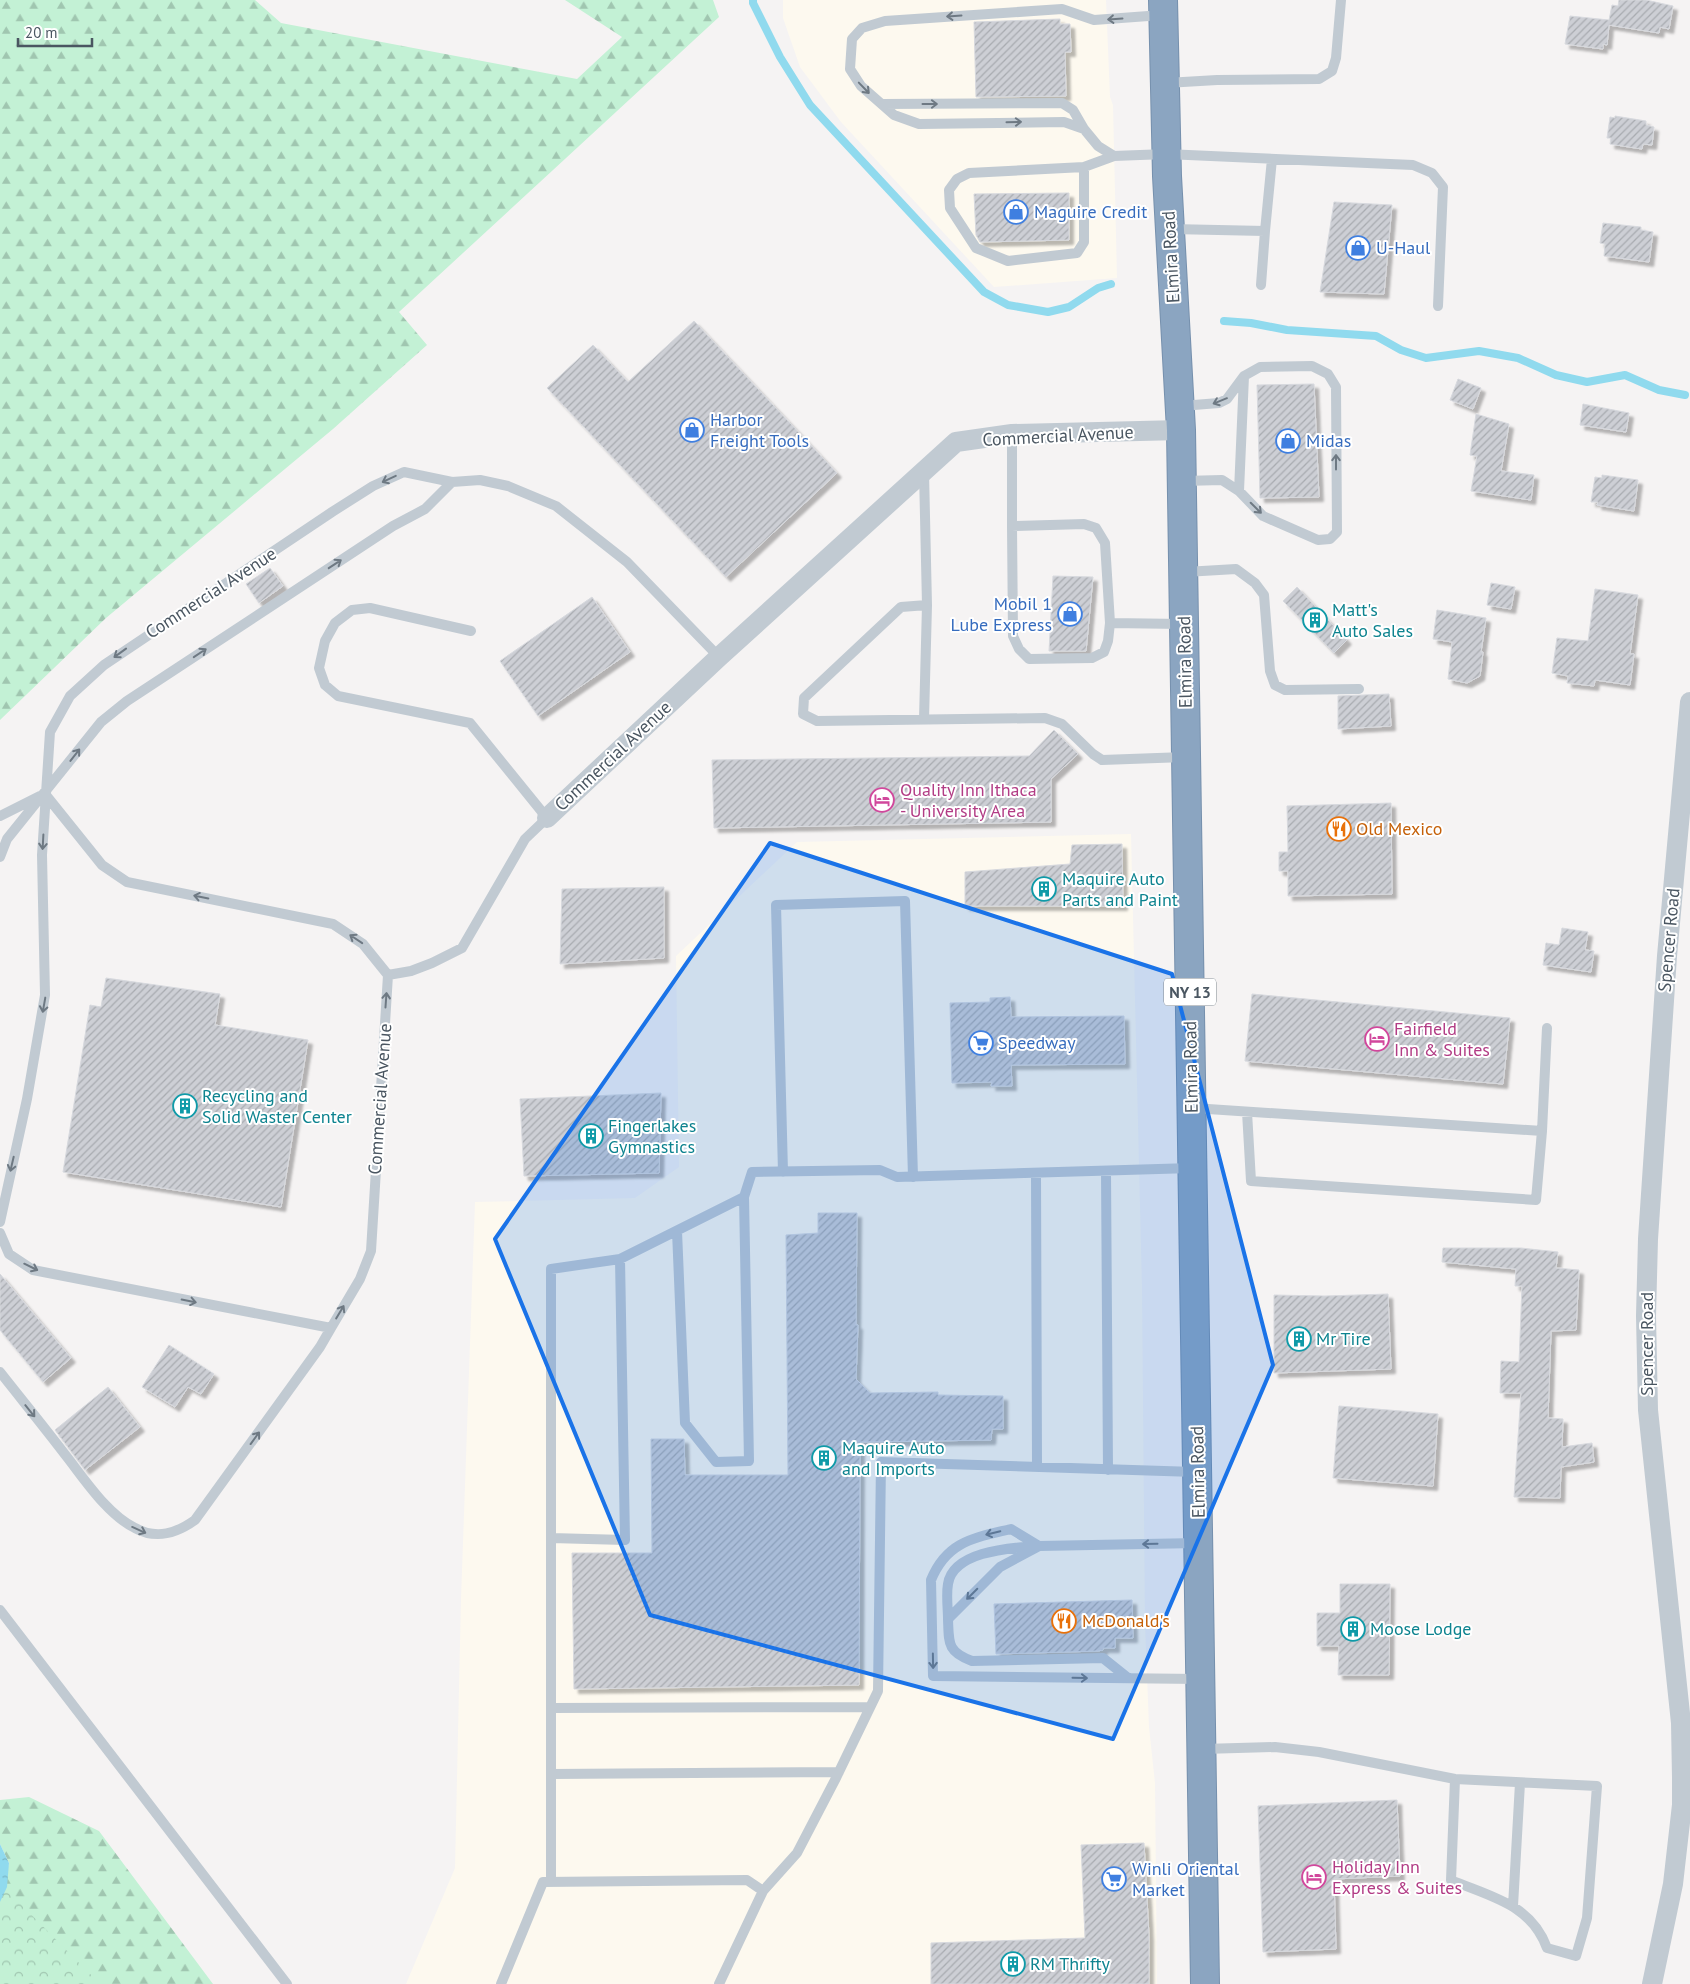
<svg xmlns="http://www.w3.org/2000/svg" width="1690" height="1984" viewBox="0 0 1690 1984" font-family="'PT Sans',sans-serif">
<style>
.commercial{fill:#fdf9ef}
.forest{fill:url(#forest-firs)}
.park{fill:url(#park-crowns)}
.water{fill:url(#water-ripples)}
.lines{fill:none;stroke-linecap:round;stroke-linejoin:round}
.stream{stroke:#90daee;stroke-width:8}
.building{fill:url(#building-hatch);stroke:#d7d9de;filter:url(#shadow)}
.highway-casing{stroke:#7690ad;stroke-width:30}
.lane{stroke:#c1cad2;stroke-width:10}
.street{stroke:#c1cad2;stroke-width:20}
.highway{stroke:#8ba5c1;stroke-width:28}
.oneway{stroke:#6e7983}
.marked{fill:#1a73e8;fill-opacity:0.2;stroke:#1a73e8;stroke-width:4;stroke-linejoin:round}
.labels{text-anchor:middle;stroke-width:4;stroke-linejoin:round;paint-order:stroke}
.shield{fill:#fff;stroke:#808990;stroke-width:1}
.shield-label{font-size:16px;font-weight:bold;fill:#4a5661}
.shop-label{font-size:18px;fill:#366cbe;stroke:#fff;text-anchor:start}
.street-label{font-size:18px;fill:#4a5661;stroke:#fff}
.culture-label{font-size:18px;fill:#0d838f;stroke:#fff;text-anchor:start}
.hotel-label{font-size:18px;fill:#b23c85;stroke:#fff;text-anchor:start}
.food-label{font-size:18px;fill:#c56008;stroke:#fff;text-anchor:start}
</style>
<defs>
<pattern id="forest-firs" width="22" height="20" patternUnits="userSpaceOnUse" patternTransform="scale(1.25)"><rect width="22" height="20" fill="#c3f1d5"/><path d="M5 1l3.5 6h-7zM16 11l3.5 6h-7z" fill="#a0c6b0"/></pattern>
<pattern id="park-crowns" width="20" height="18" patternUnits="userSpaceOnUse" patternTransform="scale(1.25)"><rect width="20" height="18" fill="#c3f1d5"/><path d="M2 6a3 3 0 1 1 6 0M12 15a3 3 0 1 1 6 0" fill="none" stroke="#a0c6b0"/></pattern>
<pattern id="water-ripples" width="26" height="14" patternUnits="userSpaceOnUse" patternTransform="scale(1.25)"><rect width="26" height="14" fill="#90daee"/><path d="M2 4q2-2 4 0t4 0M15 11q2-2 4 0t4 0" fill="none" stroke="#78b4c4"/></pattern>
<pattern id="building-hatch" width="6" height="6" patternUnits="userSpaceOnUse" patternTransform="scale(1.25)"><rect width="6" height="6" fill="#cdcfd5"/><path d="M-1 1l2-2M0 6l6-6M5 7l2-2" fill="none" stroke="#a8abb0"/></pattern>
<filter id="shadow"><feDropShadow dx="4.5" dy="4.5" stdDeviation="1" flood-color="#0004"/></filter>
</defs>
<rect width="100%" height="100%" fill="#f5f3f3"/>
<path class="commercial" d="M783,0H1106L1110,97L1113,105L1117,278L994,287L841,122L800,67L783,18Z
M1131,834L1142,1287L1145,1624L1149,1727L1155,1783L1157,1984H406L455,1868L461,1599L475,1202L635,1198L679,1167L676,956L797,842Z"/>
<path class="forest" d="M0,0H255L281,23L577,79L622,37L565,0H713L719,17L399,312L427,345L333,429L106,618L0,720Z
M29,1797L99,1831L213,1984H0V1902L9,1863L0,1844V1800Z"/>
<path class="park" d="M0,1883L100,1984H0Z"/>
<path class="water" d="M0,1844L9,1863L7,1887L0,1902Z"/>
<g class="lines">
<path class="stream" d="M753,0V3L780,57L810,105L984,292L1008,305L1048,312L1069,307L1098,288L1111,284
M1224,321L1251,323L1287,330L1376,336L1401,350L1426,358L1479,351L1518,358L1556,375L1587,382L1625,375L1659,390L1685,395"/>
</g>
<path class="building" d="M1619,0H1646L1673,6L1669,29L1660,27L1659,33L1609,25L1607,45L1603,44V49L1565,44L1570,16L1609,20L1612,5L1618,6Z
M1060,19V24H1070L1071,52H1065L1066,96L976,97L974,22Z
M1615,116L1646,121V125L1654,127L1652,145L1643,144L1642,149L1610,144L1611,138H1607L1610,117L1615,118Z
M1069,193V240L980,242L976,235L974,194Z
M1334,202L1392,205L1384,294L1320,292Z
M1603,223L1641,227V230L1653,232L1649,262L1604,256L1605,244L1600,243Z
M694,321L837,473L726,577L547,388L593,345L628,382Z
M1458,379L1481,388L1473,409L1450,400Z
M1314,384L1319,497L1260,498L1257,385Z
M1583,404L1629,413L1626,432L1580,425Z
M1476,414L1509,424L1501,471L1534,475L1531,500L1471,491L1477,456L1470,455Z
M1602,475L1638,480L1634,511L1597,505L1598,502H1591L1595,477L1602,478Z
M270,568L283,586L259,603L246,584Z
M1053,576L1093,577L1086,651H1049Z
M1491,583L1515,587L1511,609L1487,605Z
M1297,587L1347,640L1334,653L1283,601Z
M1595,589L1638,595L1630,654H1634L1630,685L1595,680L1594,686L1567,683L1568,676L1552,673L1557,638L1588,641Z
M592,597L630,652L538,716L500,661Z
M1437,610L1486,618L1481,652H1483L1480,676L1467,683L1448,679L1452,642L1433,639Z
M1389,694L1391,726L1338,729V696Z
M1054,730L1078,754L1051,779V822L714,828L712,760L1029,756Z
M1391,803L1392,894L1288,896V871H1279V852H1288L1287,806Z
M1122,844L1123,906H965V872L1070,864L1072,845Z
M664,887V958L560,964L562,889Z
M1562,928L1588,932L1585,950L1594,951L1591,972L1543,965L1546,943L1559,945Z
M106,978L220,994L215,1025L308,1040L281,1207L63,1172L90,1005L101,1007Z
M1252,994L1510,1018L1503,1084L1245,1061Z
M1010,997L1011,1017L1124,1016L1125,1064L1011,1065L1012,1086H991L992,1082L952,1083L950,1003L990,1002V998Z
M661,1093L659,1173L524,1176L520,1099Z
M818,1213H857L856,1325H858L856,1379L870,1393L938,1392V1395L1003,1396V1429H992L991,1440L860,1442L859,1685L574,1689L572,1553H652L651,1439H684L685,1475H788L786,1235L818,1233Z
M1443,1248H1521L1558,1252L1556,1268L1579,1270L1576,1330L1551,1331L1548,1418L1563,1419L1562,1447L1592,1443L1594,1462L1561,1467L1560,1498L1514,1497L1521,1393H1500L1501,1361L1519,1362L1522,1286H1515L1516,1269L1442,1262Z
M0,1274L71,1358L43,1382L0,1330Z
M1388,1294L1391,1369L1274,1373V1295L1325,1296Z
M169,1345L214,1374L201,1394L188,1387L175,1407L142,1387Z
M108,1387L140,1427L85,1470L55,1430Z
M1339,1406L1438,1414L1433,1486L1333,1478Z
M1340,1584H1390L1389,1675H1338L1339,1646H1317V1613H1340Z
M1132,1600L1133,1638H1115V1648H1103V1650L1098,1651L996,1654L994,1604Z
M1397,1800L1400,1876L1334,1879L1336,1949L1263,1952L1258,1806Z
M1144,1843L1149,1936V1984H931V1943L1085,1938L1081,1845Z"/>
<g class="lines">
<g class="highway-casing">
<path id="highway" d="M1163,0L1167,176L1181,430L1205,1984"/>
</g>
<path class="lane" d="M1166,83L1217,80L1319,79L1332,71L1336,58L1341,0
M882,104L1062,103L1073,110L1084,129
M1114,156L1098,146L1084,129L1064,122L919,124L894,115L861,86L850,69L852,39L862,28L885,21L1062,9L1094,20L1162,15
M1084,167V242L1077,253L1008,261L976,248L950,208L949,190L957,179L969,173L1084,167L1114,156L1166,154L1413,165L1432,173L1443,187L1438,306
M1171,229L1265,231L1261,285
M1265,231L1272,159
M1181,406L1219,403L1227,399L1244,376L1260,367L1312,366L1328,374L1336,387L1337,532L1330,539L1318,540L1263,516L1239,491L1222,480L1183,481
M1012,434V526L1084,524L1096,528L1105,543L1110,623L1183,624
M924,472L927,605L901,607L804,698L803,714L817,721L1045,718L1062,724L1093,754L1102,760L1185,757
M1239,491L1244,376
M1012,526L1013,636L1019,649L1029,659L1092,658L1104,652L1108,641L1110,623
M1185,572L1236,569L1255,583L1264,595L1270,671L1275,685L1285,690L1359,689
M924,719L927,605
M45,794L102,865L127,882L333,924L363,944L388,975
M0,816L40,796
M0,857L7,839L101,722L127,701L352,553L393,526L425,509L452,482
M388,975L411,971L432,963L462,948L525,839L547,818L470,723L338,696L325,685L319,668L325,641L335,623L352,610L370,608L471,631
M1193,1108L1542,1131L1536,1200L1251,1181L1247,1112
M1542,1131L1547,1028
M1106,1171L1108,1470
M783,1172L776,905L905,901L913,1177
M1036,1173L1037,1467
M0,1222L27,1099L45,995L42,855L50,732L70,696L104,665L332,512L373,486L404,472L452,482L480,480L508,486L556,506L627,562L719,657
M677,1231L685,1423L716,1462L749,1461L744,1197
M0,1233L9,1254L33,1270L331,1328L360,1279L371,1251L388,975
M0,1372C22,1400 45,1428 67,1457C85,1480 108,1515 135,1528C157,1540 177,1533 195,1520L320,1347L331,1328
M551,1538L625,1540L620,1259
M1198,1543L1039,1546L1011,1529C974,1538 947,1541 931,1580L933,1676L1200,1679
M1039,1546L1000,1567L948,1619C949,1643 947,1652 972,1661L1103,1658L1128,1678
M0,1610L287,1984
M948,1619C948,1608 946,1595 948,1584C953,1551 1011,1548 1036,1546
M551,1708L870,1707
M1203,1749L1275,1747L1319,1752L1455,1779L1597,1786L1587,1918L1576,1956L1547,1948C1531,1904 1491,1897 1451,1880L1455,1779
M551,1774L839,1772
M551,1882V1269L620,1259L744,1197L752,1172L880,1170L897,1177L1192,1168
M1513,1906L1520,1783
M501,1984L543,1882L747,1880L763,1891
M719,1984L763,1891L797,1853L835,1780L878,1691L881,1462L1195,1472"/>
<path class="street" d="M547,818L719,657L956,442L1012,434L1181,430
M1652,1984L1673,1884L1682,1805V1778L1681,1723L1648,1410L1646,1316L1648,1239L1667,956L1690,702"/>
<use href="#highway" class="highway"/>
</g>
<defs><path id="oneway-shaft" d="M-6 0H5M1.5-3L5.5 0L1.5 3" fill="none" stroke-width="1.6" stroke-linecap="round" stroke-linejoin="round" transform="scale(1.25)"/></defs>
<g class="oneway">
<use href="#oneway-shaft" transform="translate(954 16) rotate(176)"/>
<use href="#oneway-shaft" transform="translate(1115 19) rotate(176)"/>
<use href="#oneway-shaft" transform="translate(864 88) rotate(46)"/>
<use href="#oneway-shaft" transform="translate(930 104)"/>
<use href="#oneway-shaft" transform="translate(1014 122) rotate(-1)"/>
<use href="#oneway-shaft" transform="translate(1220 401) rotate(158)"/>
<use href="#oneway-shaft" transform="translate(1336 462) rotate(-90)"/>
<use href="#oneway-shaft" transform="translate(389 479) rotate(155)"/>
<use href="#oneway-shaft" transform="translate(1256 508) rotate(45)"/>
<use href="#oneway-shaft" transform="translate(335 564) rotate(-33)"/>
<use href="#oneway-shaft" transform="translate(120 653) rotate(144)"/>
<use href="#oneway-shaft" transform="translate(200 653) rotate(-34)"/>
<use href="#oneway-shaft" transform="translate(75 755) rotate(-52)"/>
<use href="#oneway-shaft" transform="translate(43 842) rotate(93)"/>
<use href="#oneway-shaft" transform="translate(201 897) rotate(-169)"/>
<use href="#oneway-shaft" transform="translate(356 939) rotate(-146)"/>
<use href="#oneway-shaft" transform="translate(386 1000) rotate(-86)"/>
<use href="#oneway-shaft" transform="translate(44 1005) rotate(100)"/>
<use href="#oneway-shaft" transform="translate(12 1164) rotate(103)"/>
<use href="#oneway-shaft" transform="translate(31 1267) rotate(26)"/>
<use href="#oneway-shaft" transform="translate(189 1301) rotate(11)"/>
<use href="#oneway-shaft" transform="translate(340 1312) rotate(-59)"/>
<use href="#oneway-shaft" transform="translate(30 1411) rotate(51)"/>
<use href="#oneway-shaft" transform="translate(255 1438) rotate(-54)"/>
<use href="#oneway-shaft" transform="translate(139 1530) rotate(24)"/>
<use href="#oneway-shaft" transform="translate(993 1533) rotate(167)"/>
<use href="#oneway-shaft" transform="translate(1150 1544) rotate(179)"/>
<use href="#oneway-shaft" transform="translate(972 1594) rotate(135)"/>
<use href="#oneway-shaft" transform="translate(933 1661) rotate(89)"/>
<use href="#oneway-shaft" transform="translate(1080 1678) rotate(1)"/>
</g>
<path class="marked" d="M770,843L1172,974L1273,1365L1113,1739L650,1615L495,1239Z"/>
<defs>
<g id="shop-ring" transform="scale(1.25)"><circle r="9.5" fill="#fff" stroke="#3f7fe0" stroke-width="1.5"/><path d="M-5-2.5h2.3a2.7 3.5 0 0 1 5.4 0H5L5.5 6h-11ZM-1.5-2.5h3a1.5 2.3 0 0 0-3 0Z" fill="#3f7fe0"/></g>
<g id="building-ring" transform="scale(1.25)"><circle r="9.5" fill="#fff" stroke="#0f9aa8" stroke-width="1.5"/><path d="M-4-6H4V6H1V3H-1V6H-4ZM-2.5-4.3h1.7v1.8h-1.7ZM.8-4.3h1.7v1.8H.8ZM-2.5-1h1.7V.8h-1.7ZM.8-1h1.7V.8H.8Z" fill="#0f9aa8"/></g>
<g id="hotel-ring" transform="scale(1.25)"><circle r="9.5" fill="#fff" stroke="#d1479c" stroke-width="1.5"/><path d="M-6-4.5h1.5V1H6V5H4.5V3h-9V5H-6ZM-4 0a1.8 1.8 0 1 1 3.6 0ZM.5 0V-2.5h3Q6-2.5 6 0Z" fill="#d1479c"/></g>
<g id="restaurant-ring" transform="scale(1.25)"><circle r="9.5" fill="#fff" stroke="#e8710a" stroke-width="1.5"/><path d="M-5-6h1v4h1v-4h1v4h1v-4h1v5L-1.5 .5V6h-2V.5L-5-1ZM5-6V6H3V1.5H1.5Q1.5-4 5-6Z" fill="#e8710a"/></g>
<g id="supermarket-ring" transform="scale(1.25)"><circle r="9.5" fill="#fff" stroke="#3f7fe0" stroke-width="1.5"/><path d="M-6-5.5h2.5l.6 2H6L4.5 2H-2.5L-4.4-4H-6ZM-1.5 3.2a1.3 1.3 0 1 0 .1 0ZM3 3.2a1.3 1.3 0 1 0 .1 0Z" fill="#3f7fe0"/></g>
</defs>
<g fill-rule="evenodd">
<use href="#shop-ring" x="1016" y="212"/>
<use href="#shop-ring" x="1358" y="248"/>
<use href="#shop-ring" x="692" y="430"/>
<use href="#shop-ring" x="1288" y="441"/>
<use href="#shop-ring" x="1070" y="614"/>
<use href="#building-ring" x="1315" y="620"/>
<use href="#hotel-ring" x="882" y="800"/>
<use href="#restaurant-ring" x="1339" y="829"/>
<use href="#building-ring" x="1044" y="889"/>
<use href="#hotel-ring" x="1377" y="1039"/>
<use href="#supermarket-ring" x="981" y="1043"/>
<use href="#building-ring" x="185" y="1106"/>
<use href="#building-ring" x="591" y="1136"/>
<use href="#building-ring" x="1299" y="1339"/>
<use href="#building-ring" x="824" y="1458"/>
<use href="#restaurant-ring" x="1064" y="1621"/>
<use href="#building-ring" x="1353" y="1629"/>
<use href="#hotel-ring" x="1314" y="1877"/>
<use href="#supermarket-ring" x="1114" y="1879"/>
<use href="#building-ring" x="1013" y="1964"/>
</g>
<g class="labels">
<rect class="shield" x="1164" y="978.5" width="52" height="27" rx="4"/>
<g class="shield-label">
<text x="1190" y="998">NY 13</text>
</g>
<g class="shop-label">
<text x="1034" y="218">Maguire Credit</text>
<text x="1376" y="254">U-Haul</text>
<text x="710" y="426">Harbor<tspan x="710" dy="21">Freight Tools</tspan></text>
<text x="1306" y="447">Midas</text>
<text x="1052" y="610" text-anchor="end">Mobil 1<tspan x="1052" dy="21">Lube Express</tspan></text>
<text x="998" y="1049">Speedway</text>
<text x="1132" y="1875">Winli Oriental<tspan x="1132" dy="21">Market</tspan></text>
</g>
<g class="street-label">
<text transform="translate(1171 257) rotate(-93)" y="6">Elmira Road</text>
<text transform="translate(1058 436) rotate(-3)" y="6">Commercial Avenue</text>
<text transform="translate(211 593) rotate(-33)" y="6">Commercial Avenue</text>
<text transform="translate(1185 662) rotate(-91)" y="6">Elmira Road</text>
<text transform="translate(613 756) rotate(-43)" y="6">Commercial Avenue</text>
<text transform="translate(1669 940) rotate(-85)" y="6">Spencer Road</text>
<text transform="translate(1191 1067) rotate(-91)" y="6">Elmira Road</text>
<text transform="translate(380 1099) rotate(-86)" y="6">Commercial Avenue</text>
<text transform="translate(1647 1344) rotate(-90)" y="6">Spencer Road</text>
<text transform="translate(1198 1472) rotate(-91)" y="6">Elmira Road</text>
</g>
<g class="culture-label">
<text x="1332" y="616">Matt's<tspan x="1332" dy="21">Auto Sales</tspan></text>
<text x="1062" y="885">Maquire Auto<tspan x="1062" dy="21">Parts and Paint</tspan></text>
<text x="202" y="1102">Recycling and<tspan x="202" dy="21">Solid Waster Center</tspan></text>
<text x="608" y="1132">Fingerlakes<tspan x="608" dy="21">Gymnastics</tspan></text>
<text x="1316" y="1345">Mr Tire</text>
<text x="842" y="1454">Maquire Auto<tspan x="842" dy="21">and Imports</tspan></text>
<text x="1370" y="1635">Moose Lodge</text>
<text x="1030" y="1970">RM Thrifty</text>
</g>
<g class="hotel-label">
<text x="900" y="796">Quality Inn Ithaca<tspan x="900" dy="21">- University Area</tspan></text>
<text x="1394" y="1035">Fairfield<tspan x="1394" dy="21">Inn &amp; Suites</tspan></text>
<text x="1332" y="1873">Holiday Inn<tspan x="1332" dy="21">Express &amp; Suites</tspan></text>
</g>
<g class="food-label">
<text x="1356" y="835">Old Mexico</text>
<text x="1082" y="1627">McDonald's</text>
</g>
</g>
<path d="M18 38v8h74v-8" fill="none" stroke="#4a5661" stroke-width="2.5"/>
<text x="25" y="38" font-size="15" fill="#4a5661" stroke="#ffffff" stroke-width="4" paint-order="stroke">20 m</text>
</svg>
